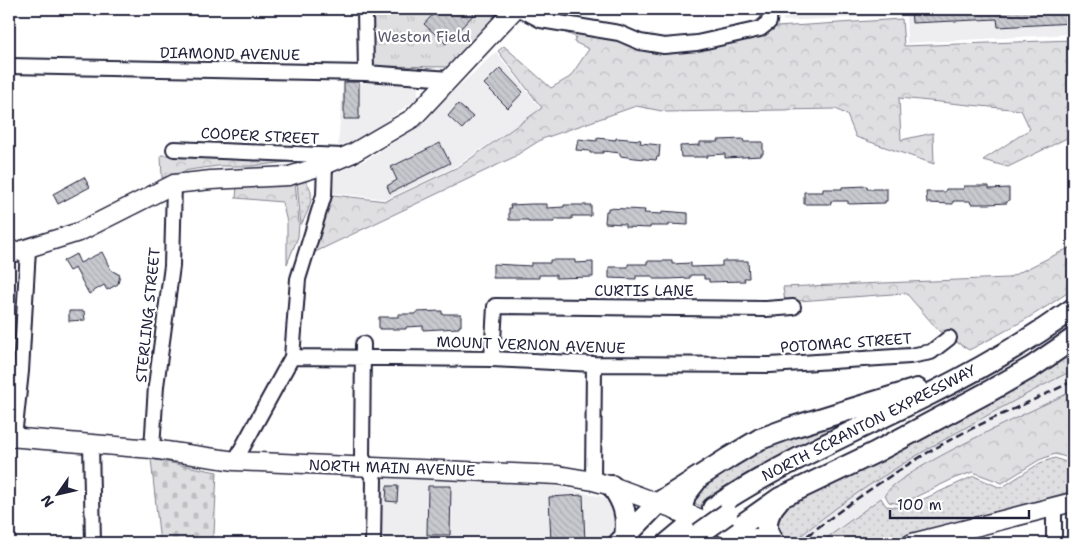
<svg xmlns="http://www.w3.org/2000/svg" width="1082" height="552" viewBox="0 0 1082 552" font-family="'Shantell Sans',sans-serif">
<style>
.built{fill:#eeeef1}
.grass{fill:url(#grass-dots);stroke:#80808e}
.forest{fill:url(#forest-crowns);stroke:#80808e}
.cemetery{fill:url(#cemetery-stones);stroke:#80808e}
.park{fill:url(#park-tufts);stroke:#80808e}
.building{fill:url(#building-back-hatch);stroke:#22223b}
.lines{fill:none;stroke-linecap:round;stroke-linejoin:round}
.minor-casing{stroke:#22223b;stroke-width:18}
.major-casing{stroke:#22223b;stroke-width:21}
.highway-casing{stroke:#22223b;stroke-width:24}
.minor{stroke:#fff;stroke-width:14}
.major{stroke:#fff;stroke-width:18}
.highway{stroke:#fff;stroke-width:20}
.rail{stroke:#22223b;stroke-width:2.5;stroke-dasharray:8 4;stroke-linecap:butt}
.highway-bridge-casing{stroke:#22223b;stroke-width:24;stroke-linecap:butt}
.highway-bridge{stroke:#fff;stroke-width:20}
.labels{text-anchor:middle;stroke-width:4.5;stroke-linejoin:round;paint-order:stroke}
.park-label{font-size:15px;fill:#5b5b6d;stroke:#fff}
.street-label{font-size:15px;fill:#22223b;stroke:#fff}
</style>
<defs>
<pattern id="grass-dots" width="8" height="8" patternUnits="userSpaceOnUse" patternTransform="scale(1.25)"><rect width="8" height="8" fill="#dfdfe2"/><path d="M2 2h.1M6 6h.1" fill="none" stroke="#bfbfc3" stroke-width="1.8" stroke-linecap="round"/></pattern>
<pattern id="forest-crowns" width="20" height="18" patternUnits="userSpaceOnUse" patternTransform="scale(1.25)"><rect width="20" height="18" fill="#dfdfe2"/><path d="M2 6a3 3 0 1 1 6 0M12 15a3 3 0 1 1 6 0" fill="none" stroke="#bfbfc3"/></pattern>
<pattern id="cemetery-stones" width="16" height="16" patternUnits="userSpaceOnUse" patternTransform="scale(1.25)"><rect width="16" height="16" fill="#dfdfe2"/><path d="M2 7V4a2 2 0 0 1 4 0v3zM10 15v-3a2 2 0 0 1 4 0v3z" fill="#bfbfc3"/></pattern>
<pattern id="park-tufts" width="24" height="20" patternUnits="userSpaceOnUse" patternTransform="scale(1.25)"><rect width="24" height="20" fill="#dfdfe2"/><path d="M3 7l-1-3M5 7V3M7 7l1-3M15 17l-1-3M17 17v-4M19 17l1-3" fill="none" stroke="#bfbfc3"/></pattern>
<pattern id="building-back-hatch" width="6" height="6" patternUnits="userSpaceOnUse" patternTransform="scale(1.25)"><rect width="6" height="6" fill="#c8c8cf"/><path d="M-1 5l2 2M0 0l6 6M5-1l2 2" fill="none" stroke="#acacb3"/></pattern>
</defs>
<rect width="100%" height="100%" fill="#fff"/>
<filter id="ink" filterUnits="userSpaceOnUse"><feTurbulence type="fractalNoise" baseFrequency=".02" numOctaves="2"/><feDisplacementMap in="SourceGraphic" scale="10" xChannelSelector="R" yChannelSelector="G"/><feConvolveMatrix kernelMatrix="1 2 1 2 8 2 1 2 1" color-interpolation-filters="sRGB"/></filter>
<g filter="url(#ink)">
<path class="built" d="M782,9H1073V34L907,43L906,15L783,21Z
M496,52L541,109L458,165L387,199L333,193L335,173L366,160L407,134Z
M343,83H407L418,86V98L362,138L338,146Z
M1073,370V391L976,438L911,472L887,490L885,495L820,543L794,542L844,501L873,482L977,420Z
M383,478L550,485L607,498L614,504L619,516L614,539L608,543H423L422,542L381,540Z"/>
<path class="grass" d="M303,180C319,190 308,212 301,225L297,182Z
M1073,350V370C1020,397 967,426 916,456C873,482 831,509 794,542L777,534L772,515L781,508L858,468L873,466Z
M865,413L748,474L700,506L694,503L692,499L695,490L758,447Z
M1055,458L1073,465V491L877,543H820L881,498L886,506L904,508L974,476L1001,488L1040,463Z"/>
<path class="forest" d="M902,19L904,46L1073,40V130L1065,139L1008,167L983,160L1030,129L1021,110L899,98L901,140L933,133L934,164L856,137L847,115L836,109L667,112L636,106L542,139L512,158L311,254L333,195L386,201L460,166L542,108L498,51L504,46L551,88L570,77L589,49L574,42L576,37L545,25L621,41L629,46L645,48L746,38L776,27Z
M161,155L305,160L252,166H218L189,170L162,178Z
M295,182L299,223L298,237L287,264V222L282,202L236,198L237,186Z
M1073,246V289C1040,312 1005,332 969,350L939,331L906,293L785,302L783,287L1008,278Z
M1073,391V459L1055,454L1039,460L1002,483L973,472L955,478L901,504L889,502L885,495C893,473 1044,405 1073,391Z"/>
<path class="cemetery" d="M151,459L217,472L214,534L206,543H160Z"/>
<path class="park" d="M371,9H504L449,67L372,66Z"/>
<path class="building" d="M438,9H468L474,14L446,44L424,24Z
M911,9H1073V23L998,27L997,19L912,23Z
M500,68L523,92L508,108L484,84Z
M344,82H359V119H344Z
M458,104L473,117L462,129L448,116Z
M597,138L616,140V138L641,140L640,143L660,145L659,157H657L656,160L635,158L620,156V153L603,151V153H590V151L576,150L578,139L597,141Z
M743,139L744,142H763V154H761V156L725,158V154L707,155L708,157H681L680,146L700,145V142H718V140Z
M440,143L450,163L390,193L387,186L397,180L391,167Z
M84,177L90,187L58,204L53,194Z
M867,186V189H887V201H885V203L848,204V201H831V204H804V192H823V189H842V187Z
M964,186H989V189L1009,188V200L1007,201V203L989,204H971L970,201H953V204L927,203L926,192H945L946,189H964Z
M532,204H547V208L564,207V205H591V216H572V219H554V222H528V220H509V208H511L510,205Z
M608,208L645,210L644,213L662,214V211L688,213V225L669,224V226H650V228L625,227V224L605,223L606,211H608Z
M102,252L111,270L120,275L118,284L107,290L104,285L89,294L75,268L69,271L63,261L76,254L80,263Z
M550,260H575V263L593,262V277L556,278V275H539V278H493V264L531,266V263H550Z
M647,261H672V264L691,263V267L722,266V261H748L749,278H744L745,281L709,282V279H704V275H690V278L669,279H653V276H636V279L609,278V267H628V264H647Z
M69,311H84L85,320L69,321Z
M442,311V314H461V326H459V328L423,330V326L406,327V329H379V317H398V314H416V312Z
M387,486H398L397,502L386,501Z
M428,486H451L450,535H427Z
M583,495L585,542L551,543L549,497Z"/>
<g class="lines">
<g class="minor-casing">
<path id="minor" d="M365,9L366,73
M520,9L541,20L619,33L640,42L664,46L697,43L760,29L769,22L770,9
M9,66L366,73L450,79
M174,149L342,156
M363,344L362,457L374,480L373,543
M292,357L492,359L594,364L770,365L910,356L931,352L949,338
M492,359L495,306L766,309L793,307
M14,437L21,371L28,249
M91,443L93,543
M152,449L156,386L172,266L174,184
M235,461L292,357L298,279L324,195L325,165
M593,481L594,364
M1054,507V543"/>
</g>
<g class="major-casing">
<path id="major" d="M9,254L79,232L174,184L211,180L289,176L325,165L353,153L413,118L515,9
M9,437L152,449L235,461L558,475L593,481L612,486L723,527
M912,543L1073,502"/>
</g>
<g class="highway-casing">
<path id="highway" d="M612,486C624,503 628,516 625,537
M713,508C782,462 856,431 930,394C980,369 1028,341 1073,309
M681,512L685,495L696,481
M619,543L658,503L730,457L760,439L793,427L917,389
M668,543L686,528
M730,543L733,531L780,498L874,453L988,392L1032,367L1073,339
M750,543L755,539
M774,543C762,529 766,514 778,501"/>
</g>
<use href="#minor" class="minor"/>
<use href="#major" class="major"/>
<use href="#highway" class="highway"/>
<path class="rail" d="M798,543C850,502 904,464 963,433C999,415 1037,399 1073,381"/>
<g class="highway-bridge-casing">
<path id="highway-bridge" d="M699,534L727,514"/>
</g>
<use href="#highway-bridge" class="highway-bridge"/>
</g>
</g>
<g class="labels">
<g class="park-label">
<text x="424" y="42">Weston Field</text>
</g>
<g class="street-label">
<text transform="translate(230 54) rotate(1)" y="5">DIAMOND AVENUE</text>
<text transform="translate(260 136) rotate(3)" y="5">COOPER STREET</text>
<text x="644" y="296">CURTIS LANE</text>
<text transform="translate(148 315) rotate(-84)" y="5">STERLING STREET</text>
<text transform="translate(846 343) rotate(-4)" y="5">POTOMAC STREET</text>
<text transform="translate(531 345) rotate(2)" y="5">MOUNT VERNON AVENUE</text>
<text transform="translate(869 423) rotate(-27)" y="5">NORTH SCRANTON EXPRESSWAY</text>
<text transform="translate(392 468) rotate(2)" y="5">NORTH MAIN AVENUE</text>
</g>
</g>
<rect width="1082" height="552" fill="none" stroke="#fff" stroke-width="30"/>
<rect x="15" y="15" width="1052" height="522" fill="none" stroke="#22223b" stroke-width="2" filter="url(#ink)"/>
<g transform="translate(58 494) rotate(236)" stroke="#ffffff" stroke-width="4" paint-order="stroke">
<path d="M0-4L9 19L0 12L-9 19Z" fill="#22223b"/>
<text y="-8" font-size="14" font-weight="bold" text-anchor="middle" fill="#22223b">N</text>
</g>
<path d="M890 510v8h139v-8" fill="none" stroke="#22223b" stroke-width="2.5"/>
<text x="897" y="510" font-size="15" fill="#22223b" stroke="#ffffff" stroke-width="4" paint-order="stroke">100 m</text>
</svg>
